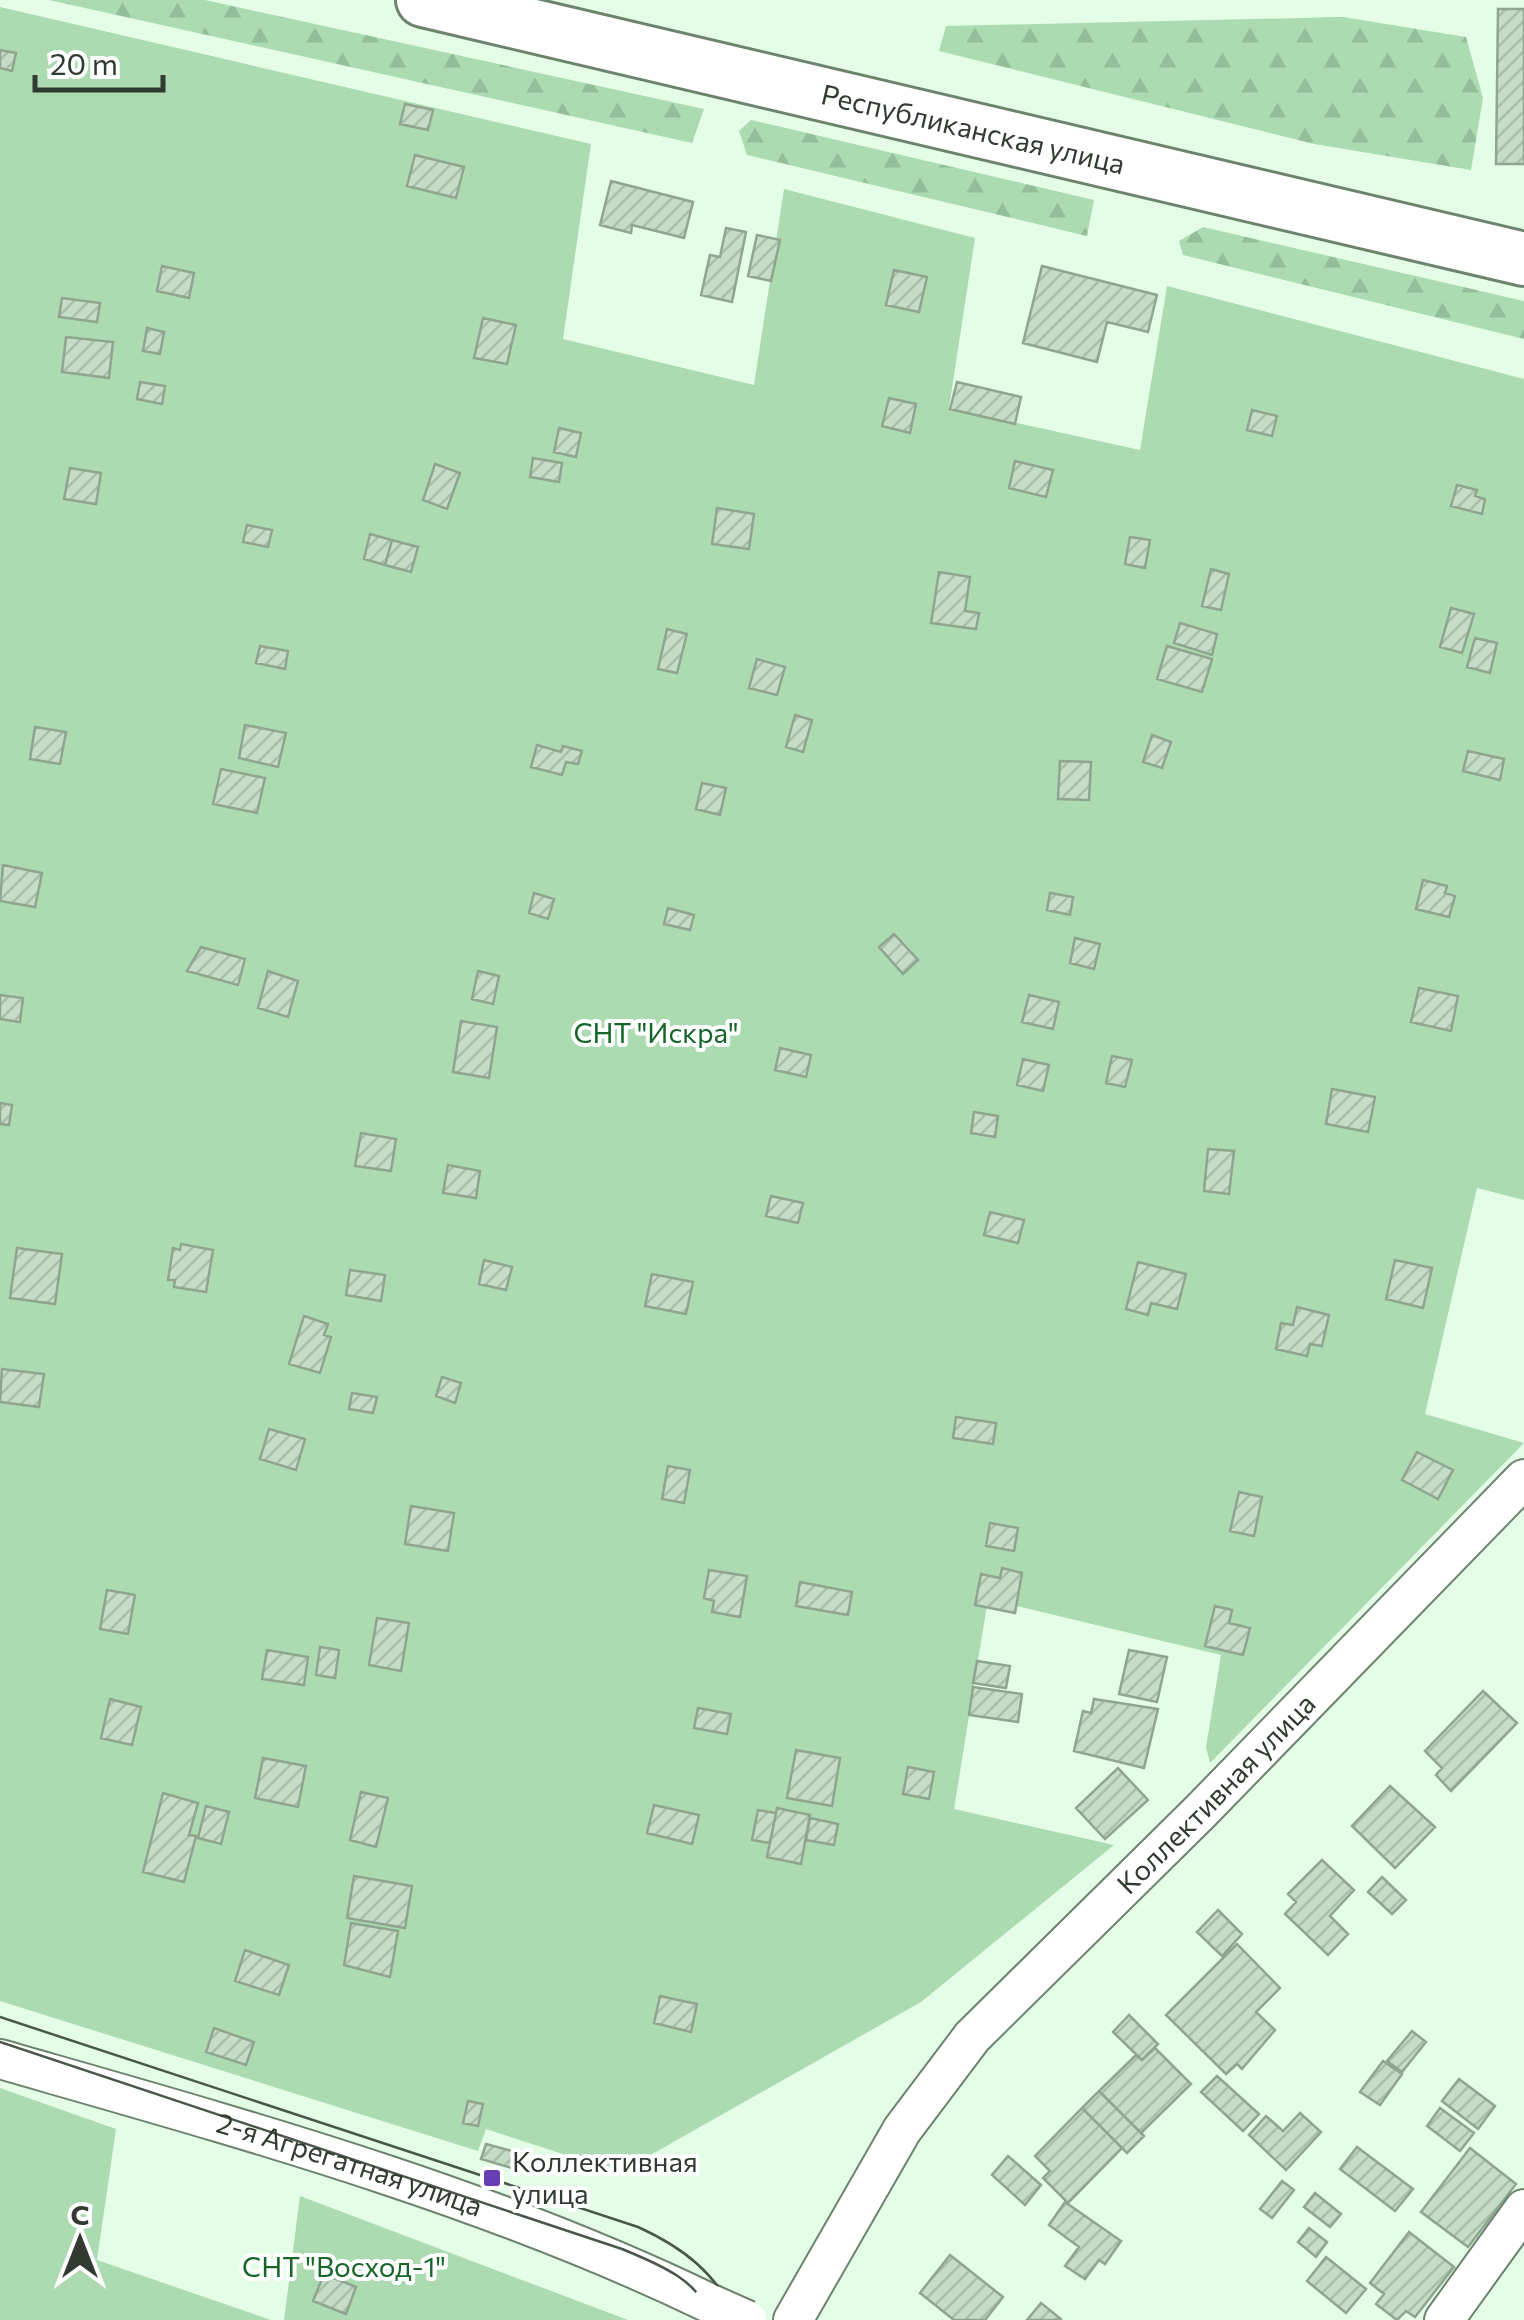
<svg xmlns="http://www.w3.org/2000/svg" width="1524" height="2320" viewBox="0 0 1524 2320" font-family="Commissioner,sans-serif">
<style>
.forest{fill:url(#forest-firs)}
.garden{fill:#acdbb1}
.building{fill:url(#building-hatch);stroke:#8fa590;stroke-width:2.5}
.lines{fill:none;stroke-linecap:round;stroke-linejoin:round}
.minor-casing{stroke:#6d836e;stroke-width:42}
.secondary-casing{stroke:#6d836e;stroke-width:58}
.minor{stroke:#fff;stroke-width:38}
.secondary{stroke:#fff;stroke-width:52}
.tram{stroke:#4b564b;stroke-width:2.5}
.minor-bridge-casing{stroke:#6d836e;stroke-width:42;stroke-linecap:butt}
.minor-bridge{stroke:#fff;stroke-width:38}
.poi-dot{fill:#683cb3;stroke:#fff;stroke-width:4}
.labels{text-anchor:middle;stroke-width:8;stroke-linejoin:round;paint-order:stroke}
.street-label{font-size:28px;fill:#323b32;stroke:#fff}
.park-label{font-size:28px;fill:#166629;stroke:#fff}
.poi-label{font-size:28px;fill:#323b32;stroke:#fff;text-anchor:start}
</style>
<defs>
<pattern id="forest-firs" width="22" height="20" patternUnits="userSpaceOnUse" patternTransform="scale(2.5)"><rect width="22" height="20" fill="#acdbb1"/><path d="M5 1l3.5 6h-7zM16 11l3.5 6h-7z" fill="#94bd99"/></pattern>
<pattern id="building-hatch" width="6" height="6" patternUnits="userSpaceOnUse" patternTransform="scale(2.5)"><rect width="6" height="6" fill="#c5ddc6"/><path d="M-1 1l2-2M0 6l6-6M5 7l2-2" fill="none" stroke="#aabfab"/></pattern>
</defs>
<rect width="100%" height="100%" fill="#e4fde6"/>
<path class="forest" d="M49,0H205L704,109L692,143Z
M1343,17L1466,37L1483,98L1471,170L1314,144L939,51L946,26Z
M751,120L1094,200L1087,236L747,155L739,131Z
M1203,227L1524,301V339L1183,255L1179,241Z"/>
<path class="garden" d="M0,7L591,144L563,339L754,385L784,189L975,238L949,408L1140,450L1167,286L1524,379V1200L1477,1188L1425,1414L1524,1443L1210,1763L1206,1747L1221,1655L988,1599L954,1809L1114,1845L921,2002L631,2166H600L486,2129L478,2151L0,2001Z
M0,2088L116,2129L97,2260L271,2320H0Z
M300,2196L628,2320H284Z"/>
<path class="building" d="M1498,9H1524V164H1496Z
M0,50L16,53L12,71L0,68Z
M405,104L433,110L428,130L400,124Z
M415,155L464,167L456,198L407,186Z
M611,181L693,202L684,238L632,225L631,233L600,225Z
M726,228L746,232L732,302L701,295L710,255L720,257Z
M757,235L780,240L771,281L748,276Z
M162,266L194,273L189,298L157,291Z
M1042,266L1157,295L1148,332L1107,322L1097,362L1023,343Z
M894,270L927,277L919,312L886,305Z
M62,298L100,303L97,322L59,317Z
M483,318L516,325L507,364L474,358Z
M147,328L164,332L160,354L143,351Z
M66,337L113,342L109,378L62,372Z
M140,382L165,386L162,404L137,399Z
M957,382L1021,397L1015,424L950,409Z
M889,398L916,404L910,433L882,426Z
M1252,410L1277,416L1272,436L1247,430Z
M559,428L581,433L576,457L554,452Z
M533,458L562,463L559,482L530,477Z
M1015,461L1053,470L1046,497L1009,488Z
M435,464L460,473L447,509L423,500Z
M70,468L101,473L96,504L64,499Z
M1457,485L1477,490L1475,496L1485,499L1482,514L1451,506Z
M717,508L754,514L749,549L712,544Z
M247,525L272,530L268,547L243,542Z
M370,534L392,540L385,565L364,559Z
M1130,537L1150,540L1145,568L1125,564Z
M392,540L418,547L411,572L385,565Z
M1211,569L1229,574L1221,610L1202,606Z
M939,572L970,577L965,611L979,613L976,629L931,623Z
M1451,608L1474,614L1462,653L1440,647Z
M1180,623L1217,634L1212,655L1174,643Z
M667,629L687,634L677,673L658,669Z
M1475,638L1497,643L1490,673L1467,667Z
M260,646L288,651L285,669L256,663Z
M1167,646L1212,659L1202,692L1157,679Z
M757,659L785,667L777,695L749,688Z
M795,715L812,720L803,752L786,747Z
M245,725L286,733L278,767L239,758Z
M35,727L66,732L60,764L30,759Z
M1152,735L1171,742L1162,768L1143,762Z
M537,745L561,752L563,746L582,751L578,764L566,762L562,775L531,767Z
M1468,751L1504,759L1500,780L1463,771Z
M1060,761L1091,762L1089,800L1058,799Z
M221,769L265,778L257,813L213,804Z
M702,783L726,788L720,815L696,809Z
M3,865L42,873L35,907L0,901Z
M1423,880L1447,886L1445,893L1455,896L1449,917L1416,909Z
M534,893L554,899L548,919L529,913Z
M1050,893L1073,897L1070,915L1047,910Z
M668,908L694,915L690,930L664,924Z
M894,934L918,960L903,974L879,947Z
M1075,938L1100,944L1094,969L1070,963Z
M201,947L245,959L238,985L187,971Z
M268,971L298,981L288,1017L258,1008Z
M478,971L499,976L493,1004L472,999Z
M1419,988L1458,996L1451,1031L1411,1022Z
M0,995L23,998L20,1022L0,1019Z
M1029,995L1059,1002L1053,1029L1022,1022Z
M461,1021L497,1027L489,1078L453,1072Z
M780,1048L811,1055L806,1077L775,1070Z
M1112,1056L1132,1060L1125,1087L1106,1083Z
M1023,1059L1049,1065L1043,1091L1017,1085Z
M1332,1089L1375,1097L1368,1132L1326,1124Z
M0,1103L12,1105L9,1125L0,1124Z
M974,1112L998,1116L995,1137L971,1133Z
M361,1133L396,1139L391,1171L355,1166Z
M1208,1149L1234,1151L1229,1194L1204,1191Z
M448,1165L480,1171L476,1198L443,1193Z
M771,1196L803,1203L798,1223L766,1216Z
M990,1212L1024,1220L1018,1243L984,1235Z
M181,1244L213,1250L206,1292L174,1287L175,1280H168L173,1248L180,1250Z
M17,1248L62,1254L55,1304L10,1298Z
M484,1260L512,1267L506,1290L479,1284Z
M1395,1260L1432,1268L1423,1308L1386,1299Z
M1138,1262L1186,1274L1177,1309L1151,1303L1148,1315L1126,1309Z
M350,1270L385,1275L381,1301L346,1295Z
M652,1274L693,1282L686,1314L645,1306Z
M1297,1307L1329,1315L1322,1346L1310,1344L1307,1356L1276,1349L1281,1323L1293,1325Z
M304,1316L328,1324L324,1335L331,1337L320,1373L289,1364Z
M2,1369L44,1374L39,1407L0,1402Z
M442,1377L461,1383L455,1403L436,1396Z
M352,1393L377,1397L373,1413L349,1409Z
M956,1417L996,1423L993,1444L953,1438Z
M269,1429L305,1439L296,1470L260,1459Z
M1417,1452L1453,1470L1438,1499L1402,1480Z
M668,1466L690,1470L684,1503L662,1499Z
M1239,1492L1262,1497L1254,1536L1230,1531Z
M411,1506L454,1513L448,1551L405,1544Z
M990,1523L1018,1528L1014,1551L986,1546Z
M1002,1568L1022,1573L1015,1613L975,1605L981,1574L1000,1578Z
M709,1570L747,1576L740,1617L712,1612L714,1601L704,1598Z
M800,1582L852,1592L848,1615L796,1606Z
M107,1590L135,1595L128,1634L100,1629Z
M1215,1606L1232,1610L1229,1623L1250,1628L1243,1655L1205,1646Z
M377,1618L409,1623L401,1671L369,1665Z
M320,1647L339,1650L335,1678L316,1675Z
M267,1650L308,1657L304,1685L262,1679Z
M1129,1650L1167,1657L1157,1702L1119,1694Z
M977,1661L1010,1666L1006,1688L973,1683Z
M973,1687L1022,1694L1018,1722L969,1715Z
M1483,1691L1517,1723L1451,1791L1436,1775L1442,1768L1425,1751Z
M110,1699L141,1707L132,1745L101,1738Z
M1094,1699L1158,1709L1144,1768L1074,1751L1083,1711L1091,1713Z
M698,1708L731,1714L727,1734L694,1728Z
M796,1750L840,1758L832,1806L787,1798Z
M263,1758L306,1766L298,1807L255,1798Z
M908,1767L934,1772L929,1799L903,1794Z
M1118,1768L1148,1800L1105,1839L1076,1808Z
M1390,1786L1435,1827L1395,1868L1352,1826Z
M361,1792L388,1798L376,1847L350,1840Z
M163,1793L198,1803L189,1835L196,1836L184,1882L143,1872Z
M654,1805L699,1815L692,1844L647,1833Z
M206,1806L229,1812L221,1844L198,1838Z
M777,1808L810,1815L801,1864L767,1857Z
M758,1810L776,1813L770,1843L752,1840Z
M810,1818L838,1824L834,1845L806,1840Z
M1322,1860L1354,1890L1330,1916L1348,1934L1328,1955L1285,1914L1296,1902L1288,1894Z
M354,1876L412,1886L405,1928L347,1918Z
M1382,1877L1406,1900L1392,1914L1368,1892Z
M1218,1910L1242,1934L1222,1956L1197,1932Z
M351,1923L398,1931L390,1977L344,1965Z
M1237,1944L1280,1988L1256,2012L1275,2030L1242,2069L1237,2064L1226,2074L1166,2015Z
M245,1950L289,1965L279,1995L235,1981Z
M660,1996L697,2004L691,2032L654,2023Z
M1129,2015L1158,2044L1142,2060L1113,2032Z
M214,2028L254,2042L246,2065L206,2052Z
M1412,2031L1426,2042L1402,2072L1387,2061Z
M1155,2048L1191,2084L1141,2133L1099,2091L1136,2055L1142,2060Z
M1383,2061L1402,2074L1380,2105L1360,2092Z
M1217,2076L1259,2114L1243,2131L1201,2092Z
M1459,2079L1495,2106L1478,2129L1442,2101Z
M1099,2091L1144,2136L1127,2153L1082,2108Z
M468,2101L483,2104L478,2126L463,2123Z
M1082,2108L1122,2148L1068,2203L1043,2178L1050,2171L1035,2156Z
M1440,2108L1474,2133L1460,2151L1427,2126Z
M1300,2113L1321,2132L1286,2170L1249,2135L1266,2116L1283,2131Z
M486,2144L519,2153L515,2169L481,2159Z
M1357,2147L1413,2189L1395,2211L1340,2169Z
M1470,2148L1516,2184L1468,2247L1421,2212Z
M1008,2156L1041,2185L1025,2205L992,2175Z
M1282,2181L1294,2190L1272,2218L1260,2209Z
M1315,2193L1341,2214L1330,2227L1304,2207Z
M1065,2202L1121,2241L1105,2264L1099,2260L1085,2279L1065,2266L1079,2247L1049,2225Z
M1309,2228L1327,2242L1316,2257L1298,2242Z
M1409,2232L1454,2267L1415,2317L1406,2311L1397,2320L1376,2304L1384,2294L1370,2283Z
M950,2255L1003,2297L985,2320H954L920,2293Z
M1326,2257L1366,2289L1346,2313L1307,2281Z
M324,2274L356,2287L346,2314L313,2301Z
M1041,2303L1061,2319L1060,2320H1027Z"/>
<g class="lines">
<g class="minor-casing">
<g id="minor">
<path id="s1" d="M0,2059C240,2128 486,2195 711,2304"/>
<path id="s2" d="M793,2320L902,2130L972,2037L1201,1811L1524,1479"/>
<path d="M1444,2320L1524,2209"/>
</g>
</g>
<g class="secondary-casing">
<g id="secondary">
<path id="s3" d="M423,0L1524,259"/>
</g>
</g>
<use href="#minor" class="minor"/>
<use href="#secondary" class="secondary"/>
<path class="tram" d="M0,2017L638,2227C684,2248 716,2273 738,2320
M0,2042L622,2249C656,2263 703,2281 711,2320"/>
<g class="minor-bridge-casing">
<path id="minor-bridge" d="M711,2304L747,2320"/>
</g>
<use href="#minor-bridge" class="minor-bridge"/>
</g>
<rect class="poi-dot" x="482" y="2168" width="20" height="20" rx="5"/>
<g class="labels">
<g class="street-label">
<text dy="10" stroke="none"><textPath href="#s3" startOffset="565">Республиканская улица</textPath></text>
<text dy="10" stroke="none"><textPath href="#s2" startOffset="680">Коллективная улица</textPath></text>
<text dy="10" stroke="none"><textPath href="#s1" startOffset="365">2-я Агрегатная улица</textPath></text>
</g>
<g class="park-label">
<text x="656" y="1043">СНТ "Искра"</text>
<text x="344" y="2277">СНТ "Восход-1"</text>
</g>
<g class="poi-label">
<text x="512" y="2172">Коллективная<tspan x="512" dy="32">улица</tspan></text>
</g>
</g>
<g transform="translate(80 2240)" stroke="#ffffff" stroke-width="8" paint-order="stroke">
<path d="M0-8L18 38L0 25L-18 38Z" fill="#323b32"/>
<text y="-15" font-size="28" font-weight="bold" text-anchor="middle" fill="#323b32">С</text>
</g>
<path d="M35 75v15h128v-15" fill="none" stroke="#323b32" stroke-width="5"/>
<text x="50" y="75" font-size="30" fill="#323b32" stroke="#ffffff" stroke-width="8" paint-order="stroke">20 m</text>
</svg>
